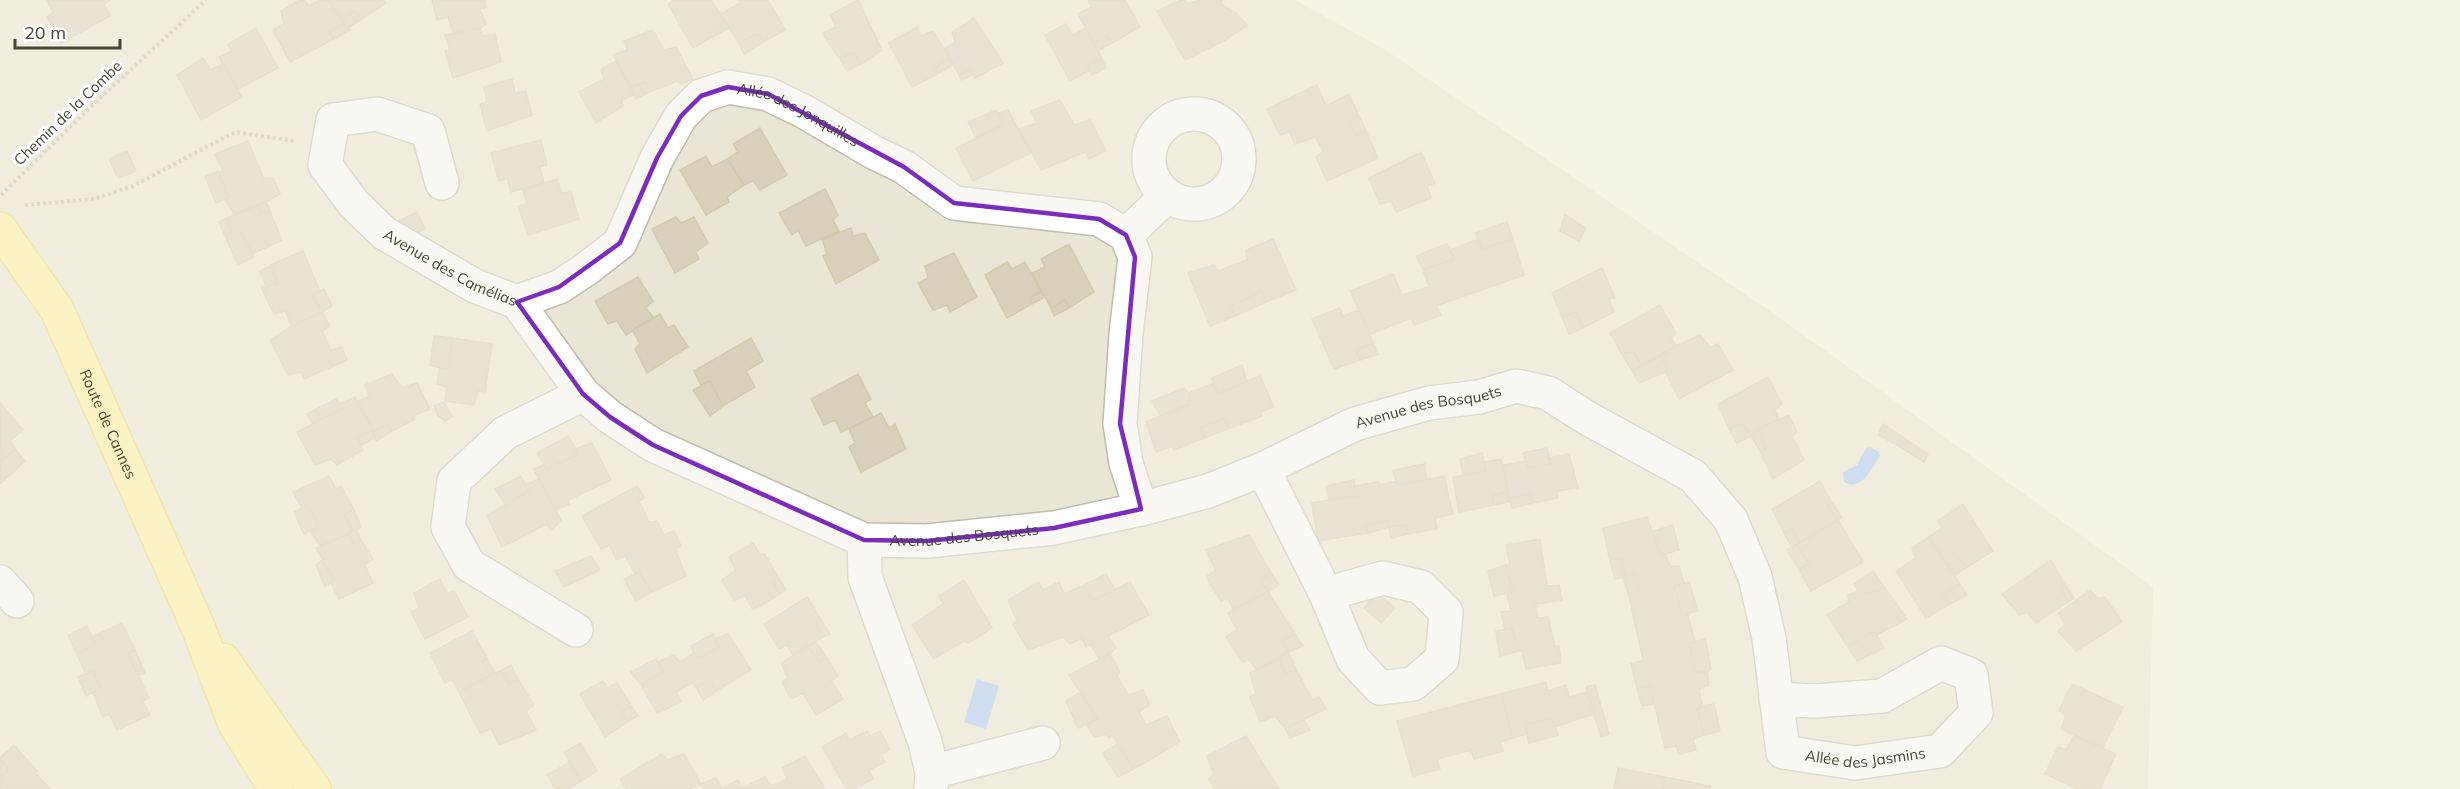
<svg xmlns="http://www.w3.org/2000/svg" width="2460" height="789" viewBox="0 0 2460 789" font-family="Mulish,sans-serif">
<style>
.residential{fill:#e9e6d5}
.water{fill:#9fc5f5}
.building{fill:#d7d0bc;stroke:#d2caae;stroke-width:1.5}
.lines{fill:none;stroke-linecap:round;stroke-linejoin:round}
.minor-casing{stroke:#c1bca9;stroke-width:36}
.major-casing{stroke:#ecd65e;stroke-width:36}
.path{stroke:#c4bb99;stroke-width:4;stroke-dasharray:3 3;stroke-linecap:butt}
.minor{stroke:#fff;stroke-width:33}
.major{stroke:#fff196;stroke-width:33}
.marked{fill:none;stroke:#7b2cbf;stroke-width:4.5;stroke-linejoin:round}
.labels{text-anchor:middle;stroke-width:6;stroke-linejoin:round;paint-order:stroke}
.street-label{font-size:15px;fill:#484435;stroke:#fff}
</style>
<rect width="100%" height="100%" fill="#f5f3e7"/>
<path class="residential" d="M0,0H1295L1384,49L1777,316L2153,587L2148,789H0Z"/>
<path class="water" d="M1870,447L1878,451L1880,456C1872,468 1862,492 1844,482L1843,472L1857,465L1866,448Z
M977,679L999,686L986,729L964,722Z"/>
<path class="building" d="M46,0H110L104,4L110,16L61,43L47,17L53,12Z
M300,0H305L309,6L320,0H328L344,23L329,32L334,39L290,62L273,30L284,24L281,11Z
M328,0H384L386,3L362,19L355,11L342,20Z
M432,0H485L486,7L480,9L486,24L481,28L453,33L448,17L437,20Z
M673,0H711L725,21L714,26L718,34L693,48L668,4Z
M739,0H768L785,30L763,42L758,33L739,43L720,15L740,3Z
M858,0L882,50L861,64L854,53L839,58L822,33L836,27L830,15Z
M1088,0H1125L1140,27L1112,43L1108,36L1093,42L1078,14L1091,7Z
M1181,0H1184L1187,4L1200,0H1203L1205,4L1218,2L1236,13L1247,25L1225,40L1185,60L1157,11Z
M1203,0H1222L1221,4L1218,2L1205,4Z
M355,11L362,19L348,28L342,20Z
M974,18L1003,63L975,78L969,70L959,75L945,48L955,42L952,32Z
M725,21L729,28L718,34L714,26Z
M344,23L350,30L334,39L329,32Z
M1066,24L1073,35L1086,28L1102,59L1088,66L1090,70L1070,81L1045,35Z
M917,27L921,36L933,31L950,59L935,67L937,74L912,87L889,43Z
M256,28L278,68L238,89L219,57L231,51L228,44Z
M481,28L482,36L495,34L501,62L453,78L445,51L450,49L445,35Z
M653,30L664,50L676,47L693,79L680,84L678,81L651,91L645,82L631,87L613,55L627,50L624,41Z
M758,33L763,42L744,54L739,43Z
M1108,36L1112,43L1097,51L1093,42Z
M854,53L861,64L847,71L839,58Z
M203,58L210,70L223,64L242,97L201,120L177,75Z
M950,59L953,65L937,74L935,67Z
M1102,59L1106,68L1092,75L1088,66Z
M616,61L634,95L622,100L623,106L596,123L579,92L604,79L601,69Z
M969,70L973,75L961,80L959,75Z
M512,79L515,93L526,91L532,115L487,131L480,104L487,102L484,87Z
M645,82L651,91L636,99L631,87Z
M1317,85L1326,106L1349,94L1359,116L1349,121L1356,136L1366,131L1378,158L1327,181L1316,157L1323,151L1315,137L1295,144L1289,132L1280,135L1267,109Z
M1060,100L1074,125L1090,120L1106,151L1089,159L1085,152L1041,170L1019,129L1037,123L1031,111Z
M996,110L1003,125L976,137L968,122Z
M1008,110L1031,153L973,181L956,148L1003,125L999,113Z
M1359,116L1366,131L1356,136L1349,121Z
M760,128L787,175L760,190L753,181L744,185L727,159L738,152L733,144Z
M541,140L547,165L540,167L544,183L511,192L507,178L499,181L491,153Z
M248,141L264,179L273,178L280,194L266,202L234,214L225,199L229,197L218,172L223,171L215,154Z
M127,151L136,171L118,178L109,159Z
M1421,152L1435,183L1427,186L1431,198L1396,212L1391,201L1380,204L1369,178Z
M706,156L712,167L727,159L744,185L727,197L729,202L706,215L680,170Z
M218,171L229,197L216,203L205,177Z
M557,179L562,193L571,192L579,219L528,235L518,206L527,204L523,190Z
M825,189L838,215L833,220L839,231L806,246L798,230L792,235L779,213Z
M266,202L270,211L261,213L258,205Z
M258,205L261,213L270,211L282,240L252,254L241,232L233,235L227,218Z
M417,212L425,229L406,238L399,221Z
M1565,215L1586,228L1579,241L1560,231Z
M676,217L681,223L694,217L708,243L696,252L699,259L675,273L652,229Z
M227,218L233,235L241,232L254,257L238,265L219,222Z
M1507,222L1513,239L1482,249L1476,233Z
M851,228L853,236L865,233L879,260L836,284L823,256L827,254L822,239Z
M1273,239L1296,290L1266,302L1262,291L1230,306L1235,316L1210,326L1188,273L1214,265L1218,271L1247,260L1246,250Z
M1479,239L1482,249L1513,239L1524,275L1436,306L1441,315L1414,325L1411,318L1370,334L1350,291L1393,274L1402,295L1429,287L1423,270L1454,259L1450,250Z
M1069,244L1094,292L1069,308L1065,300L1051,308L1032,273L1045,267L1041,259Z
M1447,244L1454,259L1423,270L1416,256Z
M303,251L320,292L312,295L322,312L292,326L285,311L274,314L261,287L278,283L270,265Z
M954,253L977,297L950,312L947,305L933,310L918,283L928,278L925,266Z
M1007,262L1012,269L1025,262L1041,291L1030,298L1032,304L1007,318L985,275Z
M271,266L278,283L266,286L260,271Z
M1602,268L1615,298L1609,299L1614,312L1583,328L1576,312L1562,317L1552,293Z
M638,277L653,301L646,308L653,317L626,335L617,321L608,324L595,301Z
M324,289L332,306L322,312L312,295Z
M1041,291L1045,297L1032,304L1030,298Z
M1262,291L1266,302L1235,316L1230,306Z
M1065,300L1069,308L1054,316L1051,308Z
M1660,305L1676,333L1671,338L1676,346L1642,365L1633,351L1622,354L1610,333Z
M1340,308L1343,316L1360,310L1373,343L1356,350L1360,360L1334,369L1312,319Z
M322,312L330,326L322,331L331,350L342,347L347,360L304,379L301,372L288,375L270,340L292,326Z
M1576,312L1583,328L1569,334L1562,317Z
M660,314L668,328L674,325L688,347L647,373L635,349L640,344L632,330Z
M1700,335L1710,347L1718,344L1733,370L1679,399L1666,373L1668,371L1661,356L1676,346Z
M434,336L452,338L448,369L430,366Z
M452,338L492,344L485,392L478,391L474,405L445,401L447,387L437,384L439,368L448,369Z
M751,338L763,361L746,371L755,387L723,406L710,381L701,385L694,371Z
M1373,343L1379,354L1360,360L1356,350Z
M1633,351L1642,365L1632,371L1622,354Z
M1661,356L1668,371L1639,383L1632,371Z
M1242,365L1247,382L1217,394L1212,378Z
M392,374L402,388L417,383L430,409L414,415L415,419L392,431L387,424L375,431L357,402L369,396L365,385Z
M858,374L871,399L865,403L873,417L841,432L835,420L824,425L811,399Z
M1260,376L1274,407L1260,412L1262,416L1230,428L1224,419L1200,428L1204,438L1174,450L1172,446L1156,452L1146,422L1190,404L1188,393L1213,384L1217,394Z
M1768,377L1782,404L1775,410L1779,419L1750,434L1742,424L1729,429L1718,404Z
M710,381L723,406L710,416L693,390Z
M1184,388L1188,393L1190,404L1160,416L1152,401Z
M355,397L372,430L357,437L363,450L337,465L331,459L315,465L297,432L342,409L340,404Z
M336,399L342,409L312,423L307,414Z
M444,402L452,417L445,421L438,416L434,406Z
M0,403L23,430L10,441L15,449L0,462Z
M881,413L889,428L895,424L906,449L861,472L849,447L855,443L849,429Z
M1789,415L1797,432L1792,436L1804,460L1773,479L1760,451L1767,449L1758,429Z
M1224,419L1230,428L1204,438L1200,428Z
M387,424L392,431L376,441L372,430L375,431Z
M1742,424L1751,436L1737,443L1729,429Z
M1883,424L1903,437L1897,445L1878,435Z
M1758,429L1767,449L1760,451L1750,434Z
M372,430L375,437L361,446L357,437Z
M568,436L579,454L547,469L537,453Z
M1903,437L1928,454L1924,462L1897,445Z
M592,443L611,480L568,500L569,504L556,510L533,469L544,465L547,469L579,454L575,449Z
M1547,448L1551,464L1528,468L1523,453Z
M15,449L25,461L0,484V462Z
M1482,453L1486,471L1463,475L1460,459Z
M1569,454L1578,488L1557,491L1558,498L1533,503L1530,494L1508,498L1503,465L1527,461L1528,468L1551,464L1549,458Z
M1501,459L1508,492L1492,496L1494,505L1459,512L1453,477L1486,471L1484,462Z
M1425,464L1426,479L1397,485L1393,470Z
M329,476L336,489L341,486L354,510L344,514L353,532L320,546L311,532L319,526L307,505L302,508L293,492Z
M521,476L529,491L506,505L495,489Z
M1444,476L1453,514L1435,518L1437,529L1408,534L1407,525L1389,527L1388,521L1366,525L1368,533L1318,541L1312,503L1357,496L1354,486L1378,482L1380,485L1397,481V485Z
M539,479L561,520L551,531L547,524L502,547L487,515L529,491L525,485Z
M1354,480L1357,496L1329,500L1326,486Z
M1820,481L1832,503L1827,506L1838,520L1800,543L1792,529L1784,533L1772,509Z
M637,486L645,498L639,501L649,522L657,521L664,535L674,531L681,546L675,549L686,576L652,592L639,572L635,574L625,556L616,560L610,545L601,549L582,516Z
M1508,492L1509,502L1494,505L1492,496Z
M1530,494L1533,503L1512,508L1508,498Z
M1832,503L1842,517L1838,520L1827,506Z
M1963,504L1993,551L1967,567L1960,559L1947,565L1929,537L1942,528L1938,521Z
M307,505L319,526L304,534L294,512Z
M354,510L361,527L353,532L344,514Z
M1647,517L1661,555L1665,554L1670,566H1679L1684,583L1674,586L1682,615H1688L1695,642L1689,644L1695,672H1707L1709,685L1699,689L1702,706L1697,710L1704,735L1693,739L1696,750L1679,754L1676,746L1665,748L1650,686L1637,688L1631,664L1643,660L1629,596L1639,592L1635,574L1625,575L1621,559L1610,561L1603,528Z
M1838,520L1863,562L1811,591L1799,570L1809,563L1796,544Z
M1388,521L1389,527L1368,533L1366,525Z
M1407,525L1408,534L1391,538L1389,527Z
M1673,525L1679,550L1661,555L1651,532Z
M1792,529L1800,543L1792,547L1784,533Z
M356,530L361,540L354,544L348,534Z
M348,534L354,544L361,540L373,559L365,565L373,583L339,599L331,583L334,580L316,548Z
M1249,535L1271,573L1260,580L1268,592L1233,610L1228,598L1221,601L1206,577L1216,570L1205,550Z
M1929,537L1960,584L1943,595L1950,604L1926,618L1896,571L1916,558L1912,548Z
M1540,539L1547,586L1559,585L1562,600L1535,604L1538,618L1548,617L1555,646H1559L1561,663L1526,669L1522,651H1518L1512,628L1505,629L1501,612L1511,611L1507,594L1513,592L1506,565L1510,564L1506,545Z
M753,543L760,555L765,554L779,579L773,583L780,594L753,610L745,596L734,600L722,580L736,570L729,557Z
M1796,544L1809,563L1799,570L1787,550Z
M591,556L600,570L564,587L555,571Z
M1621,559L1625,575L1635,574L1639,592L1629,596L1623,577L1615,579L1610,561Z
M1960,559L1967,567L1955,575L1947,565Z
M322,560L334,580L325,587L316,565Z
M2051,560L2065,585L2061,589L2068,602L2036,623L2027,612L2019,615L2002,594Z
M1506,565L1513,592L1494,596L1488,571Z
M1873,571L1885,588L1868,594L1863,589L1858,591L1854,584Z
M639,572L652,592L636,601L624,579Z
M1271,573L1279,585L1268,592L1260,580Z
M1106,574L1115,590L1092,601L1084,585Z
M440,579L447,593L454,591L468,617L425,639L411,612L419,608L414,593Z
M779,579L786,590L780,594L773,583Z
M964,580L992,628L968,643L964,641L934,659L912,625L943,604L939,596Z
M1039,582L1043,590L1059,582L1064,594L1084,585L1092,601L1130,582L1149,615L1108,636L1116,648L1110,654L1099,658L1091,645L1086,647L1082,638L1070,644L1063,637L1028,650L1013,624L1017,621L1008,600Z
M1689,582L1698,611L1682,615L1674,586Z
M1960,584L1967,595L1950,604L1943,595Z
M2065,585L2074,598L2068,602L2061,589Z
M1885,588L1907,619L1877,635L1875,631L1847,646L1827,615L1849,602L1848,595L1863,589L1868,594Z
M2090,590L2098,598L2105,597L2122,622L2076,651L2058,631L2065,625L2059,613Z
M1268,592L1295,634L1283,640L1288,652L1256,670L1250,660L1242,662L1226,637L1237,630L1228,613Z
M1377,593L1395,608L1381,623L1364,608Z
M807,597L821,620L816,624L823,637L793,655L787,645L779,649L764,624Z
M821,620L830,634L823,637L816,624Z
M122,623L135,650L128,653L149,698L143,701L150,715L117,730L109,714L103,717L93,693L101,689L93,671L86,674L77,654L96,645L92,637Z
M87,626L96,645L77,654L68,635Z
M1512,628L1518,651L1500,656L1496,631Z
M472,631L487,658L483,661L491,675L459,692L452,679L445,683L430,653Z
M1875,631L1884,648L1857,661L1847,646Z
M713,634L719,647L699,658L694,653L691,646Z
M728,634L751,670L716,691L710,680L696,687L692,683L676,692L681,702L657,713L641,685L663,672L658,662L674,655L680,662L694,653L699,658L719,647L715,639Z
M1295,634L1303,646L1288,652L1283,640Z
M1705,638L1711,669L1707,672H1695L1689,644Z
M816,642L827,658L819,662L808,646Z
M808,646L819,662L827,658L838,676L831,681L843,699L816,715L803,693L791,699L782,682L788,678L781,663Z
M135,650L145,673L138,676L128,653Z
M1288,652L1297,671L1285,673L1279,659Z
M1110,654L1120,672L1117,675L1128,695L1143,690L1150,705L1139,712L1146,725L1167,716L1180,742L1134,769L1113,736L1109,738L1106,734L1094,737L1087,725L1098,719L1069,675Z
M487,658L495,673L491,675L483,661Z
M656,659L663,672L641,685L631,672Z
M1279,659L1285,673L1297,671L1312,700L1319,697L1326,709L1285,728L1275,716L1260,722L1250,697L1256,694L1250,673Z
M511,665L518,679L509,684L502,670Z
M502,670L509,684L518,679L534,705L526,711L536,730L499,745L491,729L480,733L459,692Z
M93,671L101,689L86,696L78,677Z
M710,680L716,691L703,700L696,687Z
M603,681L607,688L617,683L631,706L622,712L626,723L605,737L580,694Z
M1546,682L1548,691L1566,685L1569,697L1588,692L1594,714L1554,727L1552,719L1525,724L1527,734L1513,738L1501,694Z
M2072,684L2123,707L2103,747L2061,729L2066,716L2059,710Z
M1595,685L1609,734L1601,737L1586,687Z
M1650,686L1654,704L1642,706L1637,688Z
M1081,692L1098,719L1078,728L1066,701Z
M1501,694L1513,738L1500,742L1503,751L1474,759L1471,750L1437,759L1440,769L1413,776L1397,721Z
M1714,704L1720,731L1704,735L1697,710L1702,706Z
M631,706L638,716L626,723L622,712Z
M1552,719L1558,735L1529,743L1525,724Z
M1304,720L1310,730L1290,738L1285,728Z
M867,731L870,736L880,731L890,749L881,755L885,762L869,770L873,779L854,789H847L822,747L846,733L849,740Z
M1246,736L1279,789H1214L1209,779L1214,774L1207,756Z
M2074,736L2116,754L2100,789H2078L2045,774L2058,747L2066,750Z
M581,743L597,771L581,781L564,752Z
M1118,744L1134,769L1118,777L1102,753Z
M14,745L37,771L35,773L50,789H0V777L9,769L0,758Z
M662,754L667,760L684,754L701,784L688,789H626L620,779Z
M805,756L825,789H704L701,784L716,778L722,789L738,780L742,788L765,777L771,786L787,779L782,768Z
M0,759L9,769L0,777Z
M570,762L581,781L567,789H555L547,775Z
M1618,768L1665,777L1663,789H1614Z
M1665,777L1710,786V789H1663Z"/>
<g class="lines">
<g class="minor-casing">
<g id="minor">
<circle cx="1194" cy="159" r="45"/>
<path id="s1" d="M442,183L428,131L377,114L333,120L325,165L354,204L384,233L475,286L517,302L583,394L610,417L653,445L864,540L927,541L1054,528L1141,509L1208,491L1263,469L1355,424L1429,403L1479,397L1516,386L1548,393L1587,418L1693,476L1731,520L1755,577L1769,638L1783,752L1855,763L1940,751L1976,713L1971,675L1941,663L1882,696L1814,701L1776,699"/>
<path d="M1126,235L1167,196"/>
<path id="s2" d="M517,302L559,287L585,270L620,243L657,158L681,116L701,96L728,87L768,94L803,111L875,153L904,167L954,203L1099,219L1126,235L1135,257L1126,334L1120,424L1126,463L1141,509"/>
<path d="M1263,469L1326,594L1353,659L1380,688L1413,684L1442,659L1446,612L1421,587L1383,578L1326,594"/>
<path d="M864,540L865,577L925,742L932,772L931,789"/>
<path d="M0,582L17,601"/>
<path d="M576,630L469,565L448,527L454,481L505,433L583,394"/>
<path d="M932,772L1043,743"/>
</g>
</g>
<g class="major-casing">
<g id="major">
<path id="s3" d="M0,229L57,310L198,627L235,724L276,789"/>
<path d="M223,660L314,789"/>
</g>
</g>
<path class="path" d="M1,195L99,99L206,0
M25,205L94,199L133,186L235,132L295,141"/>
<use href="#minor" class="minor"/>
<use href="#major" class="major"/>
</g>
<path d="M0 0H2460V789H0ZM728,87L768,94L904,167L954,203L1099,219L1126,235L1135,257L1120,424L1141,509L1054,528L927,541L864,540L653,445L610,417L583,394L517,302L559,287L620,243L657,158L681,116L701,96Z" fill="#f5f3e7" fill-opacity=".55" fill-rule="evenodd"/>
<path class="marked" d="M728,87L768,94L904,167L954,203L1099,219L1126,235L1135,257L1120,424L1141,509L1054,528L927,541L864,540L653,445L610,417L583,394L517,302L559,287L620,243L657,158L681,116L701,96Z"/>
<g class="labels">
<g class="street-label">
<text transform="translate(68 113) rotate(-44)" y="5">Chemin de la Combe</text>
<text dy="5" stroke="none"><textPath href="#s2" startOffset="394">Allée des Jonquilles</textPath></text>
<text dy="5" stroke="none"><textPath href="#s1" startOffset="363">Avenue des Camélias</textPath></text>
<text dy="5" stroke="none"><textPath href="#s1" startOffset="1456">Avenue des Bosquets</textPath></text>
<text dy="5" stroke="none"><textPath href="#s3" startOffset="224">Route de Cannes</textPath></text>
<text dy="5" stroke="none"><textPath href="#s1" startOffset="970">Avenue des Bosquets</textPath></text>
<text dy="5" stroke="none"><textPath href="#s1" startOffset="2127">Allée des Jasmins</textPath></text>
</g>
</g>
<path d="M15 39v9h105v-9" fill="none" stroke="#484435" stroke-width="3"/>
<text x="24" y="39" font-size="18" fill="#484435" stroke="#ffffff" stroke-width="4.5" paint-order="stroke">20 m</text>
</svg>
